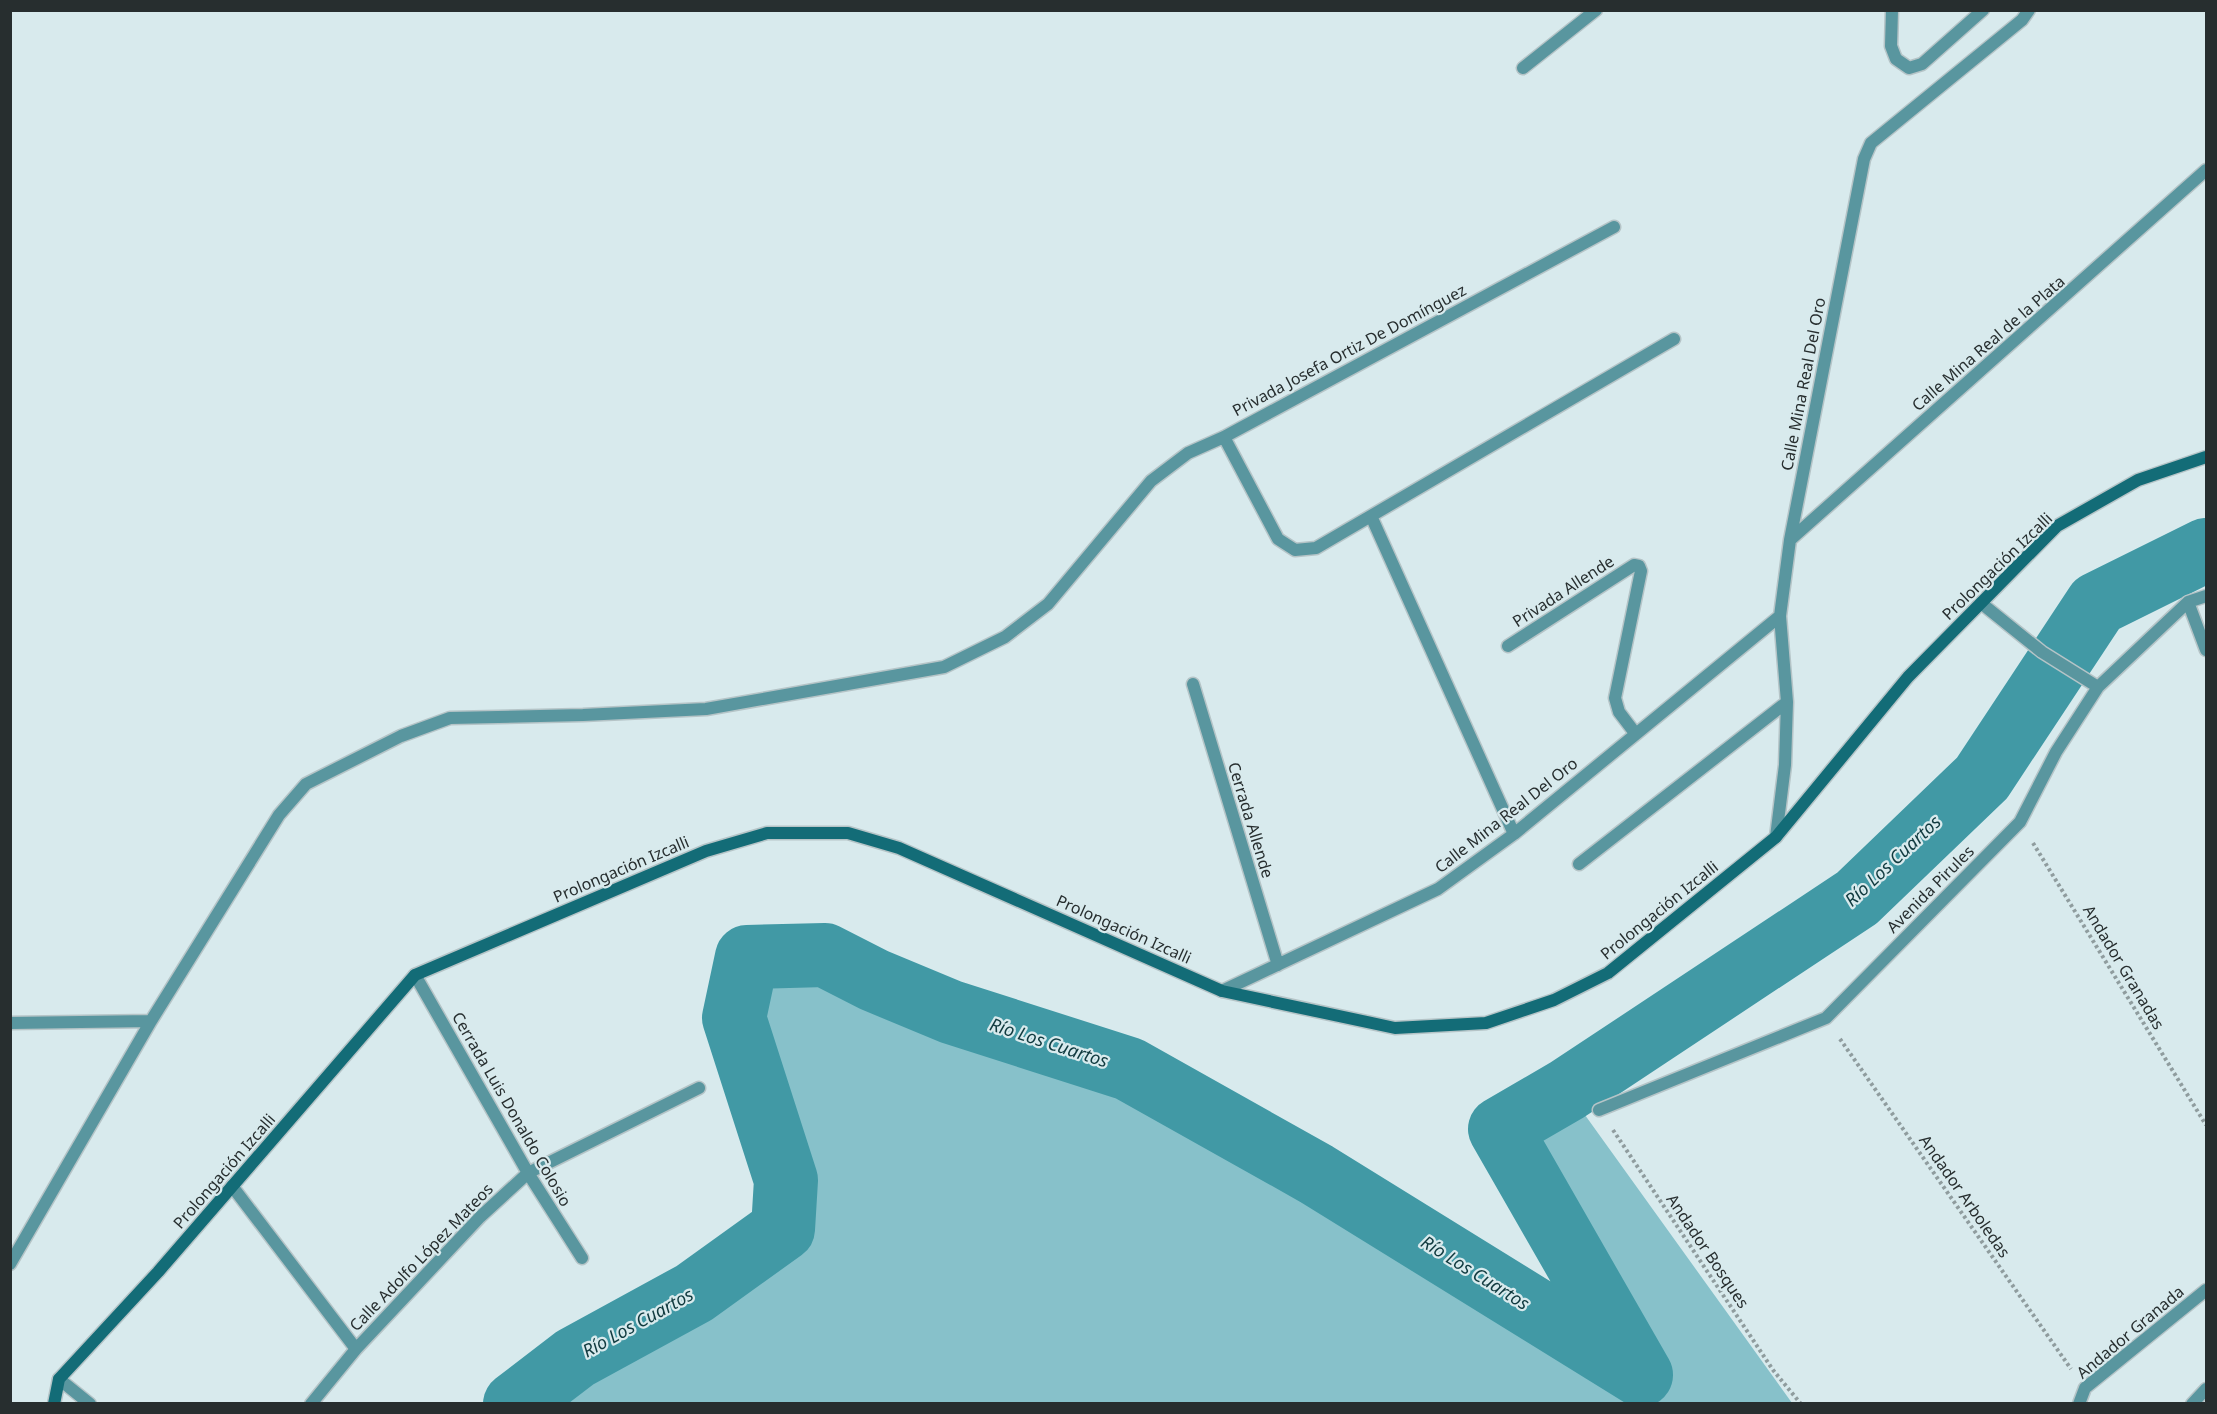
<svg xmlns="http://www.w3.org/2000/svg" width="2217" height="1414" viewBox="0 0 2217 1414" font-family="'Noto Sans',sans-serif">
<style>
.green{fill:#87c1ca}
.lines{fill:none;stroke-linecap:round;stroke-linejoin:round}
.river{stroke:#4199a5;stroke-width:64}
.street-casing{stroke:#b5c4c7;stroke-width:15}
.secondary-casing{stroke:#b5c4c7;stroke-width:15}
.path{stroke:#8f9c9e;stroke-width:4;stroke-dasharray:3 3;stroke-linecap:butt}
.street{stroke:#59969f;stroke-width:12}
.secondary{stroke:#136c77;stroke-width:12}
.labels{text-anchor:middle;stroke-width:4.5;stroke-linejoin:round;paint-order:stroke}
.street-label{font-size:16px;fill:#272e2f;stroke:#d8eaed}
.water-label{font-size:18px;font-style:italic;fill:#103a3f;stroke:#d8eaed}
</style>
<rect width="100%" height="100%" fill="#d8eaed"/>
<path class="green" d="M825,955L874,980L951,1012L1129,1069L1316,1174L1639,1374L1500,1129L1567,1090L1792,1403H515L575,1358L694,1293L783,1229L786,1180L734,1018L747,957Z"/>
<g class="lines">
<path class="river" d="M515,1404L575,1358L694,1293L783,1229L786,1180L734,1018L747,957L825,955L874,980L951,1012L1129,1069L1316,1174L1641,1375L1500,1129L1567,1090L1857,898L1982,778L2097,604L2206,550"/>
<g class="street-casing">
<path id="street" d="M1892,10L1891,46L1896,59L1909,68L1922,64L1983,10
M1523,68L1596,10
M1224,437L1278,539L1295,550L1316,548L1674,339
M1371,516L1514,834
M1790,540L2206,170
M2188,602L2206,650
M1981,603L2042,652L2098,687
M1508,646L1634,565L1639,566L1641,571L1615,698L1619,712L1635,733
M1193,684L1278,965
M1776,837L1785,765L1787,702L1780,616L1790,540L1864,159L1871,143L2022,20L2029,10
M1579,864L1787,702
M415,975L528,1173L582,1258
M1222,991L1438,889L1514,834L1780,616
M10,1023L151,1021
M1599,1110L1826,1018L2020,822L2056,752L2098,687L2188,602L2206,596
M232,1186L356,1349
M10,1264L151,1021L279,815L306,784L401,736L450,718L583,715L706,709L944,667L1005,637L1048,604L1151,481L1188,453L1224,437L1614,227
M59,1379L90,1404
M311,1404L356,1349L480,1217L528,1173L699,1088
M2079,1404L2085,1388L2206,1290
M2192,1404L2206,1389"/>
</g>
<g class="secondary-casing">
<path id="secondary" d="M54,1404L59,1379L158,1272L415,975L706,851L767,833H848L899,848L1222,991L1395,1028L1486,1023L1554,1000L1608,973L1776,837L1908,677L2057,526L2138,480L2206,457"/>
</g>
<path class="path" d="M2033,843L2206,1125
M1840,1039L2071,1369
M1613,1130L1773,1370L1801,1404"/>
<use href="#street" class="street"/>
<use href="#secondary" class="secondary"/>
</g>
<g class="labels">
<g class="street-label">
<text transform="translate(1988 343) rotate(-41)" y="6">Calle Mina Real de la Plata</text>
<text transform="translate(1349 350) rotate(-28)" y="6">Privada Josefa Ortiz De Domínguez</text>
<text transform="translate(1803 384) rotate(-79)" y="6">Calle Mina Real Del Oro</text>
<text transform="translate(1997 566) rotate(-44)" y="6">Prolongación Izcalli</text>
<text transform="translate(1563 591) rotate(-33)" y="6">Privada Allende</text>
<text transform="translate(1506 815) rotate(-38)" y="6">Calle Mina Real Del Oro</text>
<text transform="translate(1251 820) rotate(73)" y="6">Cerrada Allende</text>
<text transform="translate(621 869) rotate(-23)" y="6">Prolongación Izcalli</text>
<text transform="translate(1930 889) rotate(-45)" y="6">Avenida Pirules</text>
<text transform="translate(1659 910) rotate(-39)" y="6">Prolongación Izcalli</text>
<text transform="translate(1124 929) rotate(24)" y="6">Prolongación Izcalli</text>
<text transform="translate(2124 967) rotate(59)" y="6">Andador Granadas</text>
<text transform="translate(512 1109) rotate(60)" y="6">Cerrada Luis Donaldo Colosio</text>
<text transform="translate(224 1171) rotate(-49)" y="6">Prolongación Izcalli</text>
<text transform="translate(1965 1196) rotate(55)" y="6">Andador Arboledas</text>
<text transform="translate(1708 1251) rotate(56)" y="6">Andador Bosques</text>
<text transform="translate(421 1257) rotate(-46)" y="6">Calle Adolfo López Mateos</text>
<text transform="translate(2130 1332) rotate(-40)" y="6">Andador Granada</text>
</g>
<g class="water-label">
<text transform="translate(1893 861) rotate(-43)" y="6">Río Los Cuartos</text>
<text transform="translate(1049 1043) rotate(18)" y="6">Río Los Cuartos</text>
<text transform="translate(1475 1273) rotate(32)" y="6">Río Los Cuartos</text>
<text transform="translate(638 1323) rotate(-29)" y="6">Río Los Cuartos</text>
</g>
</g>
<rect width="2217" height="1414" fill="none" stroke="#272e2f" stroke-width="24"/>
</svg>
